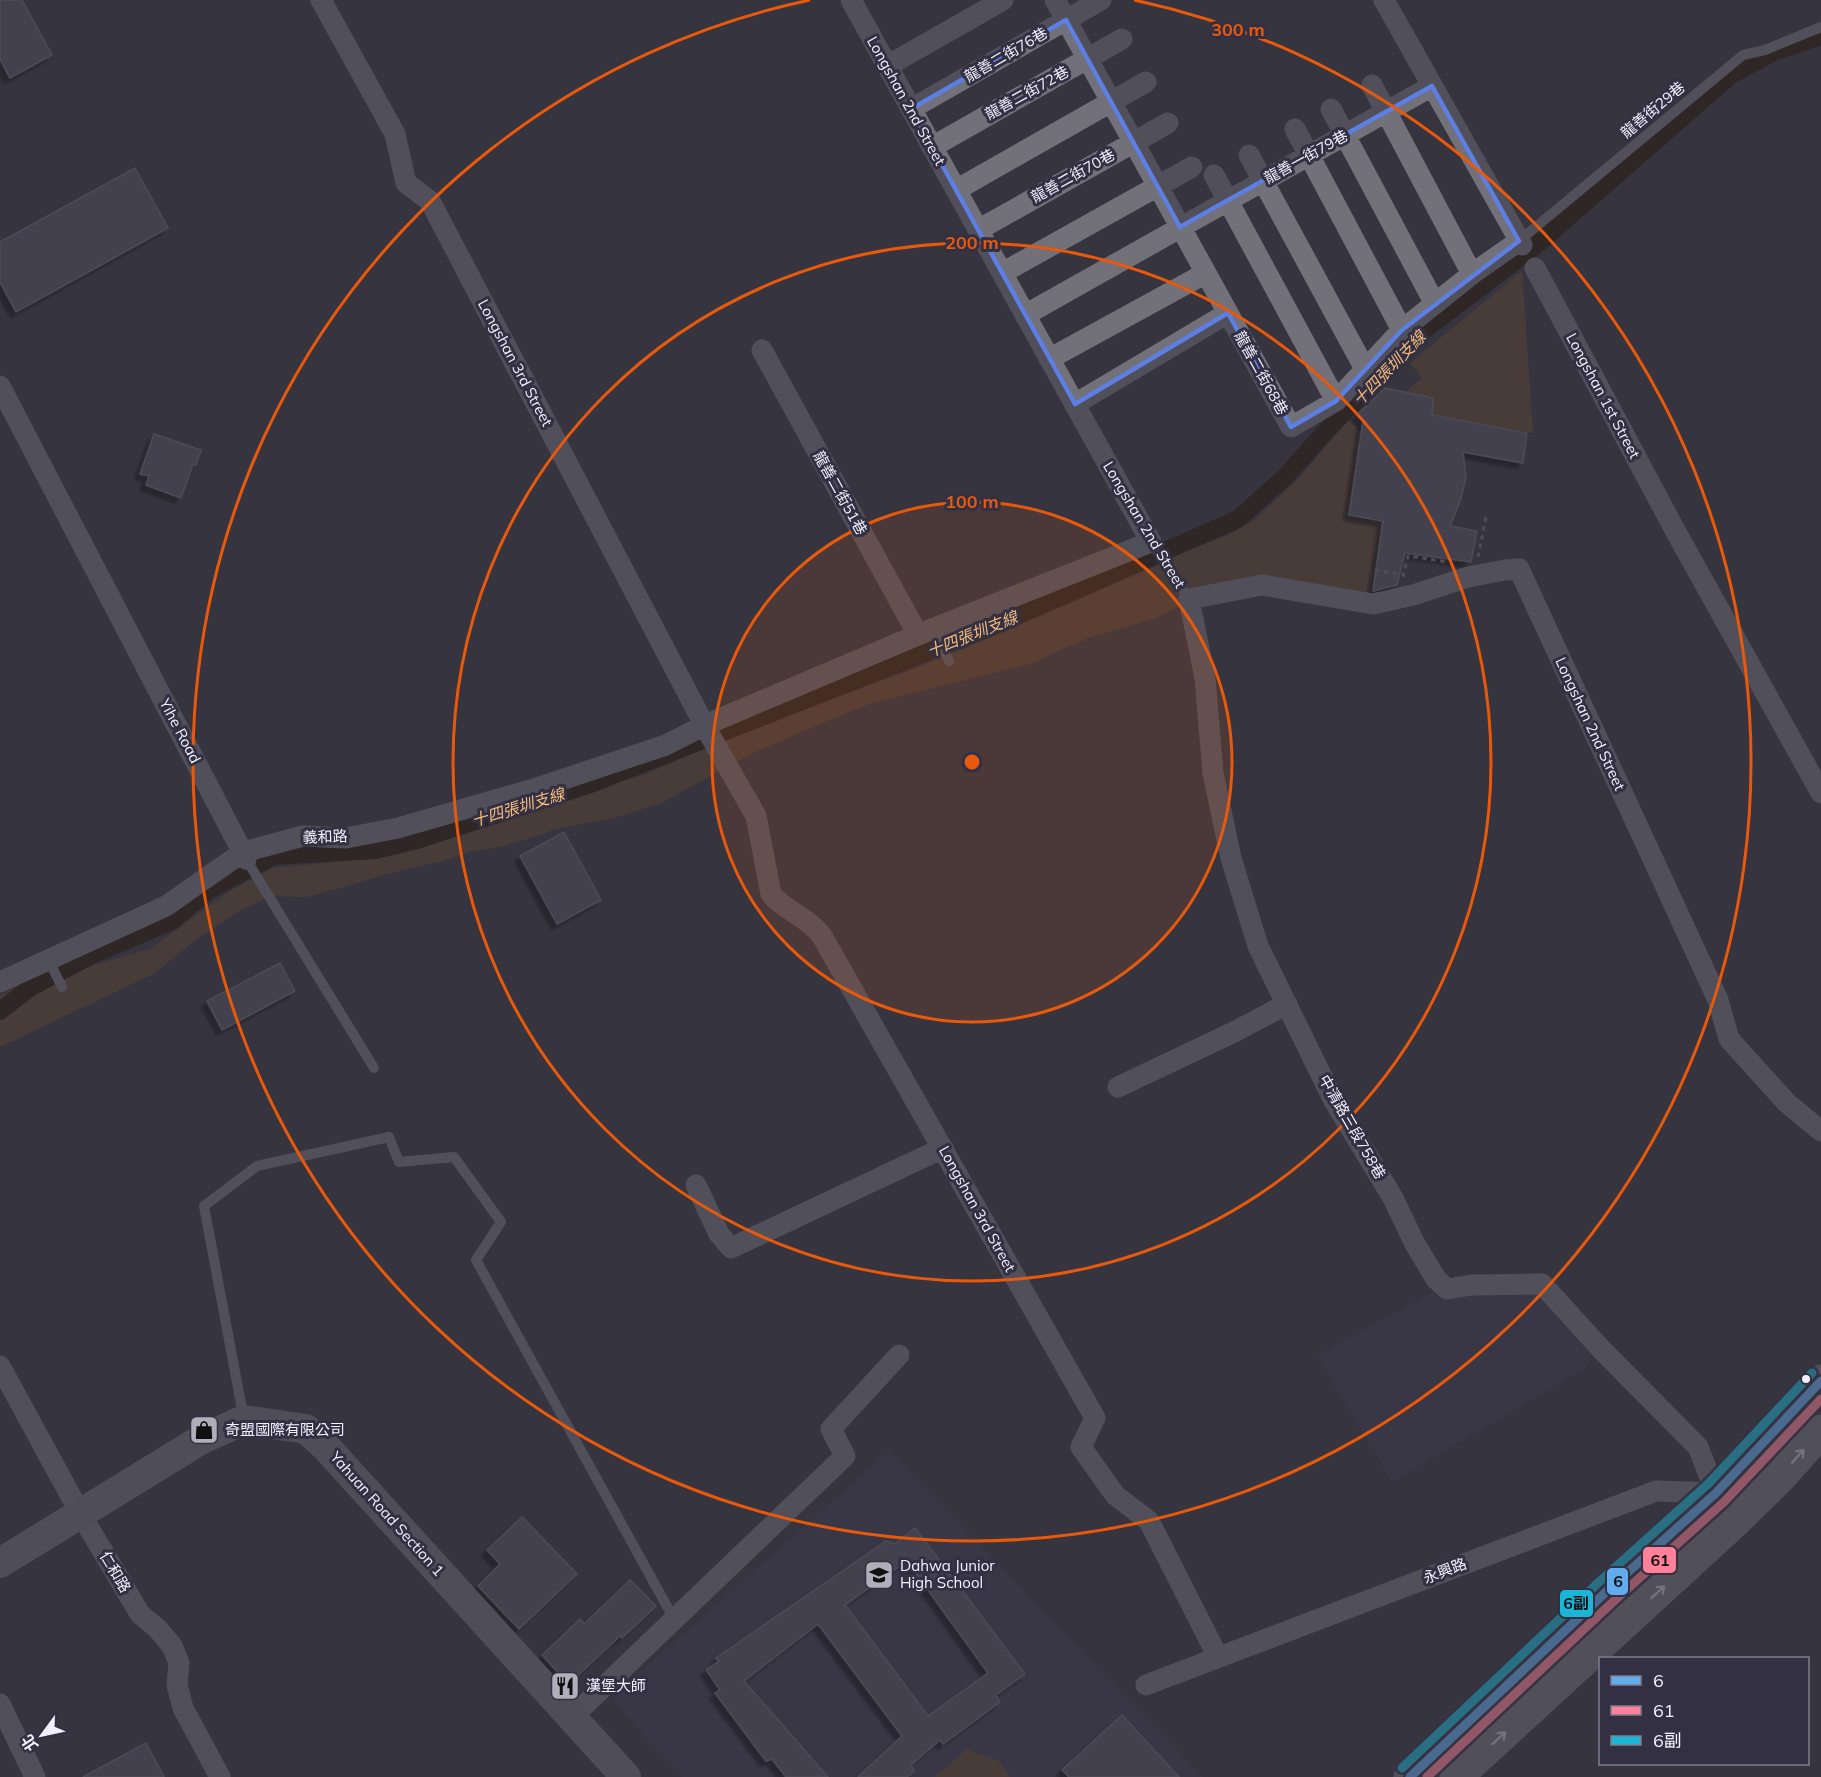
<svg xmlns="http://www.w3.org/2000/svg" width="1821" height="1777" viewBox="0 0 1821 1777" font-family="Mulish,'Noto Sans TC',sans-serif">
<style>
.built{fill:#3c384f}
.green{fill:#5c4630}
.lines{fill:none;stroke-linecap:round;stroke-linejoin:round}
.canal{stroke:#271707;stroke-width:18}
.building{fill:#54515f;stroke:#68666f;stroke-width:1.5;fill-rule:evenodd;filter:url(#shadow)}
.path{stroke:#6c6b73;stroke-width:3;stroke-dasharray:4.5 4.5;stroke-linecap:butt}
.lane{stroke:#727078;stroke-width:10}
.street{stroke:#727078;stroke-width:21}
.secondary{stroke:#6d6b75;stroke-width:30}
.primary{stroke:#726f7b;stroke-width:33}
.bus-1-casing{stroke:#333043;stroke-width:14}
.bus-2-casing{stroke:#333043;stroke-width:14}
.bus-3-casing{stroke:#333043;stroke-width:14}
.bus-1{stroke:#60acee;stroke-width:9}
.bus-2{stroke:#ff8098;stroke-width:9}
.bus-3{stroke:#1ab6d8;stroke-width:9}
.oneway{stroke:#bfbcc8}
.marked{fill:none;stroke:#5d7fe3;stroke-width:4.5;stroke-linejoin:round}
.ring{fill:none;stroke:#e8590c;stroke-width:3}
.bus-dot{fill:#f2f0fc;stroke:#333043;stroke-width:2}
.labels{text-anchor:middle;stroke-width:6;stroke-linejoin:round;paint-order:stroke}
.street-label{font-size:15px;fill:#f2f0fc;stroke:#333043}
.poi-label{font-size:15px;fill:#f2f0fc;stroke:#333043;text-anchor:start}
.water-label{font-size:16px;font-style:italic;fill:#f4bb7d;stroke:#333043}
.centre{fill:#e8590c;stroke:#333043;stroke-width:3}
.ring-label{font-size:18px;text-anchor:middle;font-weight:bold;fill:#e8590c;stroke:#333043;stroke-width:6;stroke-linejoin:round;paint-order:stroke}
.line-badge{stroke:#333043;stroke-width:2}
.pale-badge-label{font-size:16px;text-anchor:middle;font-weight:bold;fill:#111}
</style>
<defs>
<filter id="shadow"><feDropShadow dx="-5.5" dy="5.5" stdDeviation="1.5" flood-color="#0009"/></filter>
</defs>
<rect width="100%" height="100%" fill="#36343f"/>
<path class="built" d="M1438,1289L1540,1293L1594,1353L1588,1366L1392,1482L1317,1356Z
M889,1451L1203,1777H683L611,1699Z"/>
<path class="green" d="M1522,271L1533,433L1432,415L1433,398L1405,392L1422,378L1410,363Z
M1349,419L1361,434L1349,515L1383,521L1371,594L1261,580L1191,594L1167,558L1226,536L1255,520L1301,476Z
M1161,564L1186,602L1157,618L1090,637L1030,664L869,704L829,720L751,754L661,803L614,818L555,829L537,836L500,847L473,851L443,861L406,869L308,897L271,896L236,913L194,941L155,973L0,1047V996L32,978L72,962L77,970L150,949L228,892L273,868L363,859L398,853L596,787L644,775L750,728L901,674L970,646Z
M967,1749L1001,1762L1010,1777H935Z"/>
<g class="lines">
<path class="canal" d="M0,1011L31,987L92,955L172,921L209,890L273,856L376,850L417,840L588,785L996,625L1238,519L1285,477L1324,433L1423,331L1540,242L1731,75L1776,51L1821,36"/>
</g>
<path class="building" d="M0,0H22L52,55L10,78L0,59Z
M135,168L168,228L16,312L0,282V242Z
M1385,388L1433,398L1432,415L1527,433L1523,463L1463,452L1466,477L1461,499L1450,526L1477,531L1471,562L1405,553L1397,585L1373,591L1383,521L1349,515L1363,421L1357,415Z
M154,434L201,450L196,465L193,464L181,498L146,485L149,476L140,474Z
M564,832L601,900L557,924L520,856Z
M280,963L295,991L222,1030L207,1001Z
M522,1517L577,1574L519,1629L478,1586L500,1564L487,1550Z
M915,1528L1025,1674L996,1695L1000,1702L943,1744L940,1740L911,1765L914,1771L907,1777H858L902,1736L818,1624L744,1681L828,1777H786L772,1759L766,1761L715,1693L720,1690L706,1670L719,1661L716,1658L886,1541L894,1544ZM907,1561L988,1673L928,1716L845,1605Z
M630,1580L656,1606L622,1638L620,1636L573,1680L564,1679L542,1655L580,1619L584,1624Z
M1122,1715L1179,1777H1069L1062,1770Z
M146,1743L164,1777H83Z"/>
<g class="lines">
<path class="path" d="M1478,557L1486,517
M1375,570L1404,575
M1403,577L1408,556L1448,562"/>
<path class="lane" d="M1519,241L1743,55L1765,50L1821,27
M1151,542L1189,599
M932,629L949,661
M246,859L374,1068
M49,961L62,987
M244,1420L204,1206L257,1166L389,1137L399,1162L454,1157L501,1222L476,1260L674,1619"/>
<path class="street" d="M321,0L395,134L406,183L430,201L708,732L756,816L771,894C785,911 808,917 822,936L1095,1418L1081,1447L1115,1495L1149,1521L1218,1657
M1055,0L1291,427L1336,401L1402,330L1472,274L1519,241
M1384,0L1522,245
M887,66L1003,0
M1372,85L1472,274
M911,109L1101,0
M1331,109L1435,304
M1295,129L1402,330
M932,147L1122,39
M1249,155L1365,369
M1214,175L1336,401
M956,190L1146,82
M978,230L1168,123
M1535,268L1676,532L1821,793
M1002,273L1192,167
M1025,315L1432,86
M762,350L918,635
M1049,359L1206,273
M0,386L246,859
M1075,404L1228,313
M0,982L166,906L243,852L303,836L346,838L398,828L537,788L666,745L705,725L932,629L1151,542L851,0
M1118,1087L1236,1031L1287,1004
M696,1185L719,1234L731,1248L943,1148
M0,1366L80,1513L140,1614L158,1629L172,1646L179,1663L177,1685L183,1708L220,1777
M1716,1493L1698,1447L1602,1350L1542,1284L1472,1285L1447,1289L1436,1279L1415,1244L1393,1198L1333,1099L1258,946L1231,858L1213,773L1205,678L1189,599L1262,585L1373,604L1413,595L1468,577L1505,570L1519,569L1718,1000L1729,1039L1787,1103L1821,1131
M1146,1685L1656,1491L1716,1493L1718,1496
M0,1704L35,1777
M571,1718L845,1456L831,1429L899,1355"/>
<path class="secondary" d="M0,1563L202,1439L244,1420L306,1429L325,1446L626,1777"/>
<path class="primary" d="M1410,1777L1607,1591L1716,1493L1821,1381
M1456,1777L1736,1520L1779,1478L1821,1431"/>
<g class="bus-1-casing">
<path id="bus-1" d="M1410,1777L1607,1591L1716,1493L1821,1381"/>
</g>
<g class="bus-2-casing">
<path id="bus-2" d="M1427,1777L1615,1600L1724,1502L1821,1399"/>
</g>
<g class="bus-3-casing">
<path id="bus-3" d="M1402,1768L1599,1582L1708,1484L1812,1373"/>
</g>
<use href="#bus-1" class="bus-1"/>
<use href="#bus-2" class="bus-2"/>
<use href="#bus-3" class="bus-3"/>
</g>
<defs><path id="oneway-shaft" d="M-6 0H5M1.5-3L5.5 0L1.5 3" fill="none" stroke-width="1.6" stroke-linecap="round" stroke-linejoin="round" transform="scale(1.5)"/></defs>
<g class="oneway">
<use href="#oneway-shaft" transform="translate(1798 1456) rotate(-48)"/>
<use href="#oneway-shaft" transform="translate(1658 1592) rotate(-43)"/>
<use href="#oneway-shaft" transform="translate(1499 1738) rotate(-42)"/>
</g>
<path d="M0 0H1821V1777H0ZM1066,20L1180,227L1432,86L1519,241L1402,330L1336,401L1291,427L1228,313L1075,404L911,109Z" fill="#36343f" fill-opacity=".55" fill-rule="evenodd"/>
<path class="marked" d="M1066,20L1180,227L1432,86L1519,241L1402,330L1336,401L1291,427L1228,313L1075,404L911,109Z"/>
<circle cx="972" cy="762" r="260" fill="#e8590c" fill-opacity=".12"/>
<g class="ring">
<circle cx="972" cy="762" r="260"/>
<circle cx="972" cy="762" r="519"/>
<path d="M1134 0A779 779 0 1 1 810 0"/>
</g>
<defs>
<g id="shop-square" transform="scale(1.5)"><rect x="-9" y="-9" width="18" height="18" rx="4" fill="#b0aeba" stroke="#333043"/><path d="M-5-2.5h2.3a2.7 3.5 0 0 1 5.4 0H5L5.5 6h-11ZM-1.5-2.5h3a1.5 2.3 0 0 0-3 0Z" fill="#111"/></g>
<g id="school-square" transform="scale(1.5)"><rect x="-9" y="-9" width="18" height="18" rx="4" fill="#b0aeba" stroke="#333043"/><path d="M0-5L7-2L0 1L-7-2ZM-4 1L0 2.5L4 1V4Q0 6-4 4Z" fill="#111"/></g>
<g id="restaurant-square" transform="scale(1.5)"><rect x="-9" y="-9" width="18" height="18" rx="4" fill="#b0aeba" stroke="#333043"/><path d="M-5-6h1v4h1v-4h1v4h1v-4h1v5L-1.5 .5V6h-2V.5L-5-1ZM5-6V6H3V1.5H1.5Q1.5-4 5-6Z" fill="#111"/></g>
</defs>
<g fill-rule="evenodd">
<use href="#shop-square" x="204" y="1430"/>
<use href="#school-square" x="879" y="1575"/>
<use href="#restaurant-square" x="565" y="1686"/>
</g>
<circle class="bus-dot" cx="1806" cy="1379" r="5"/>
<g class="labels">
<g class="street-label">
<text transform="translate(1006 55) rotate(-30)" y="5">龍善二街76巷</text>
<text transform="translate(1027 93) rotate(-29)" y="5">龍善二街72巷</text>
<text transform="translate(906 101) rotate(61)" y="5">Longshan 2nd Street</text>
<text transform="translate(1653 110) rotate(-40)" y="5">龍善街29巷</text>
<text transform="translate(1306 157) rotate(-29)" y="5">龍善一街79巷</text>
<text transform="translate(1073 176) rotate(-29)" y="5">龍善二街70巷</text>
<text transform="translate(515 363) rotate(62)" y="5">Longshan 3rd Street</text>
<text transform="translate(1261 373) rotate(61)" y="5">龍善二街68巷</text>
<text transform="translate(1603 396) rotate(62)" y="5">Longshan 1st Street</text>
<text transform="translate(840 493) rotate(61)" y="5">龍善二街51巷</text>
<text transform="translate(1144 525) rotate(59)" y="5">Longshan 2nd Street</text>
<text transform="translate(1590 724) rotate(65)" y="5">Longshan 2nd Street</text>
<text transform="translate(180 731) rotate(62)" y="5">Yihe Road</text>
<text transform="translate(325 837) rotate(-2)" y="5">義和路</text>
<text transform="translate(1352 1127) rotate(60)" y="5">中清路三段758巷</text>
<text transform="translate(977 1209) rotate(61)" y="5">Longshan 3rd Street</text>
<text transform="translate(387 1514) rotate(48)" y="5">Yahuan Road Section 1</text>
<text transform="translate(1445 1571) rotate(-21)" y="5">永興路</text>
<text transform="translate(115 1572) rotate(59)" y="5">仁和路</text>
</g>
<g class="poi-label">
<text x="225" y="1435">奇盟國際有限公司</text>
<text x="900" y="1571">Dahwa Junior<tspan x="900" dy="17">High School</tspan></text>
<text x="586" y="1691">漢堡大師</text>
</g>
<g class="water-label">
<text transform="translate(1389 368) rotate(-46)" y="6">十四張圳支線</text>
<text transform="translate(972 634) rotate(-22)" y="6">十四張圳支線</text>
<text transform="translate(518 807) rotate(-17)" y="6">十四張圳支線</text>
</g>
</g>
<circle cx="972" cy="762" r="9" class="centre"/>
<g class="ring-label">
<text x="1238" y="36">300 m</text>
<text x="972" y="249">200 m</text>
<text x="972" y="508">100 m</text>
</g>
<g class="line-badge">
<rect x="1642" y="1546" width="35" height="28" rx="6" fill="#ff8098"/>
<rect x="1606" y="1567" width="23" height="29" rx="6" fill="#60acee"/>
<rect x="1559" y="1589" width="35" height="29" rx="6" fill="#1ab6d8"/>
</g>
<g class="pale-badge-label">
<text x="1660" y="1566">61</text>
<text x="1618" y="1587">6</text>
<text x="1576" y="1609">6副</text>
</g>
<rect x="1599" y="1657" width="210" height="108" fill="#333043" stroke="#7f7d8d" stroke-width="1.5"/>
<rect x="1611" y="1676" width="30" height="9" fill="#60acee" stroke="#7f7d8d" stroke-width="1.5"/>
<text x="1653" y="1687" font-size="18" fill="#f2f0fc">6</text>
<rect x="1611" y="1706" width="30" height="9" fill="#ff8098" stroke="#7f7d8d" stroke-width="1.5"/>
<text x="1653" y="1717" font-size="18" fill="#f2f0fc">61</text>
<rect x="1611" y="1736" width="30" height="9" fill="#1ab6d8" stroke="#7f7d8d" stroke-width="1.5"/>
<text x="1653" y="1747" font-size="18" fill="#f2f0fc">6副</text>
<g transform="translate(42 1735) rotate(237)" stroke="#333043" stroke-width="4.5" paint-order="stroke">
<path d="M0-4.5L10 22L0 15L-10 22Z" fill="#f2f0fc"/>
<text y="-9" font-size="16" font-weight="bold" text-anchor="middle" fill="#f2f0fc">北</text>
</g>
</svg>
